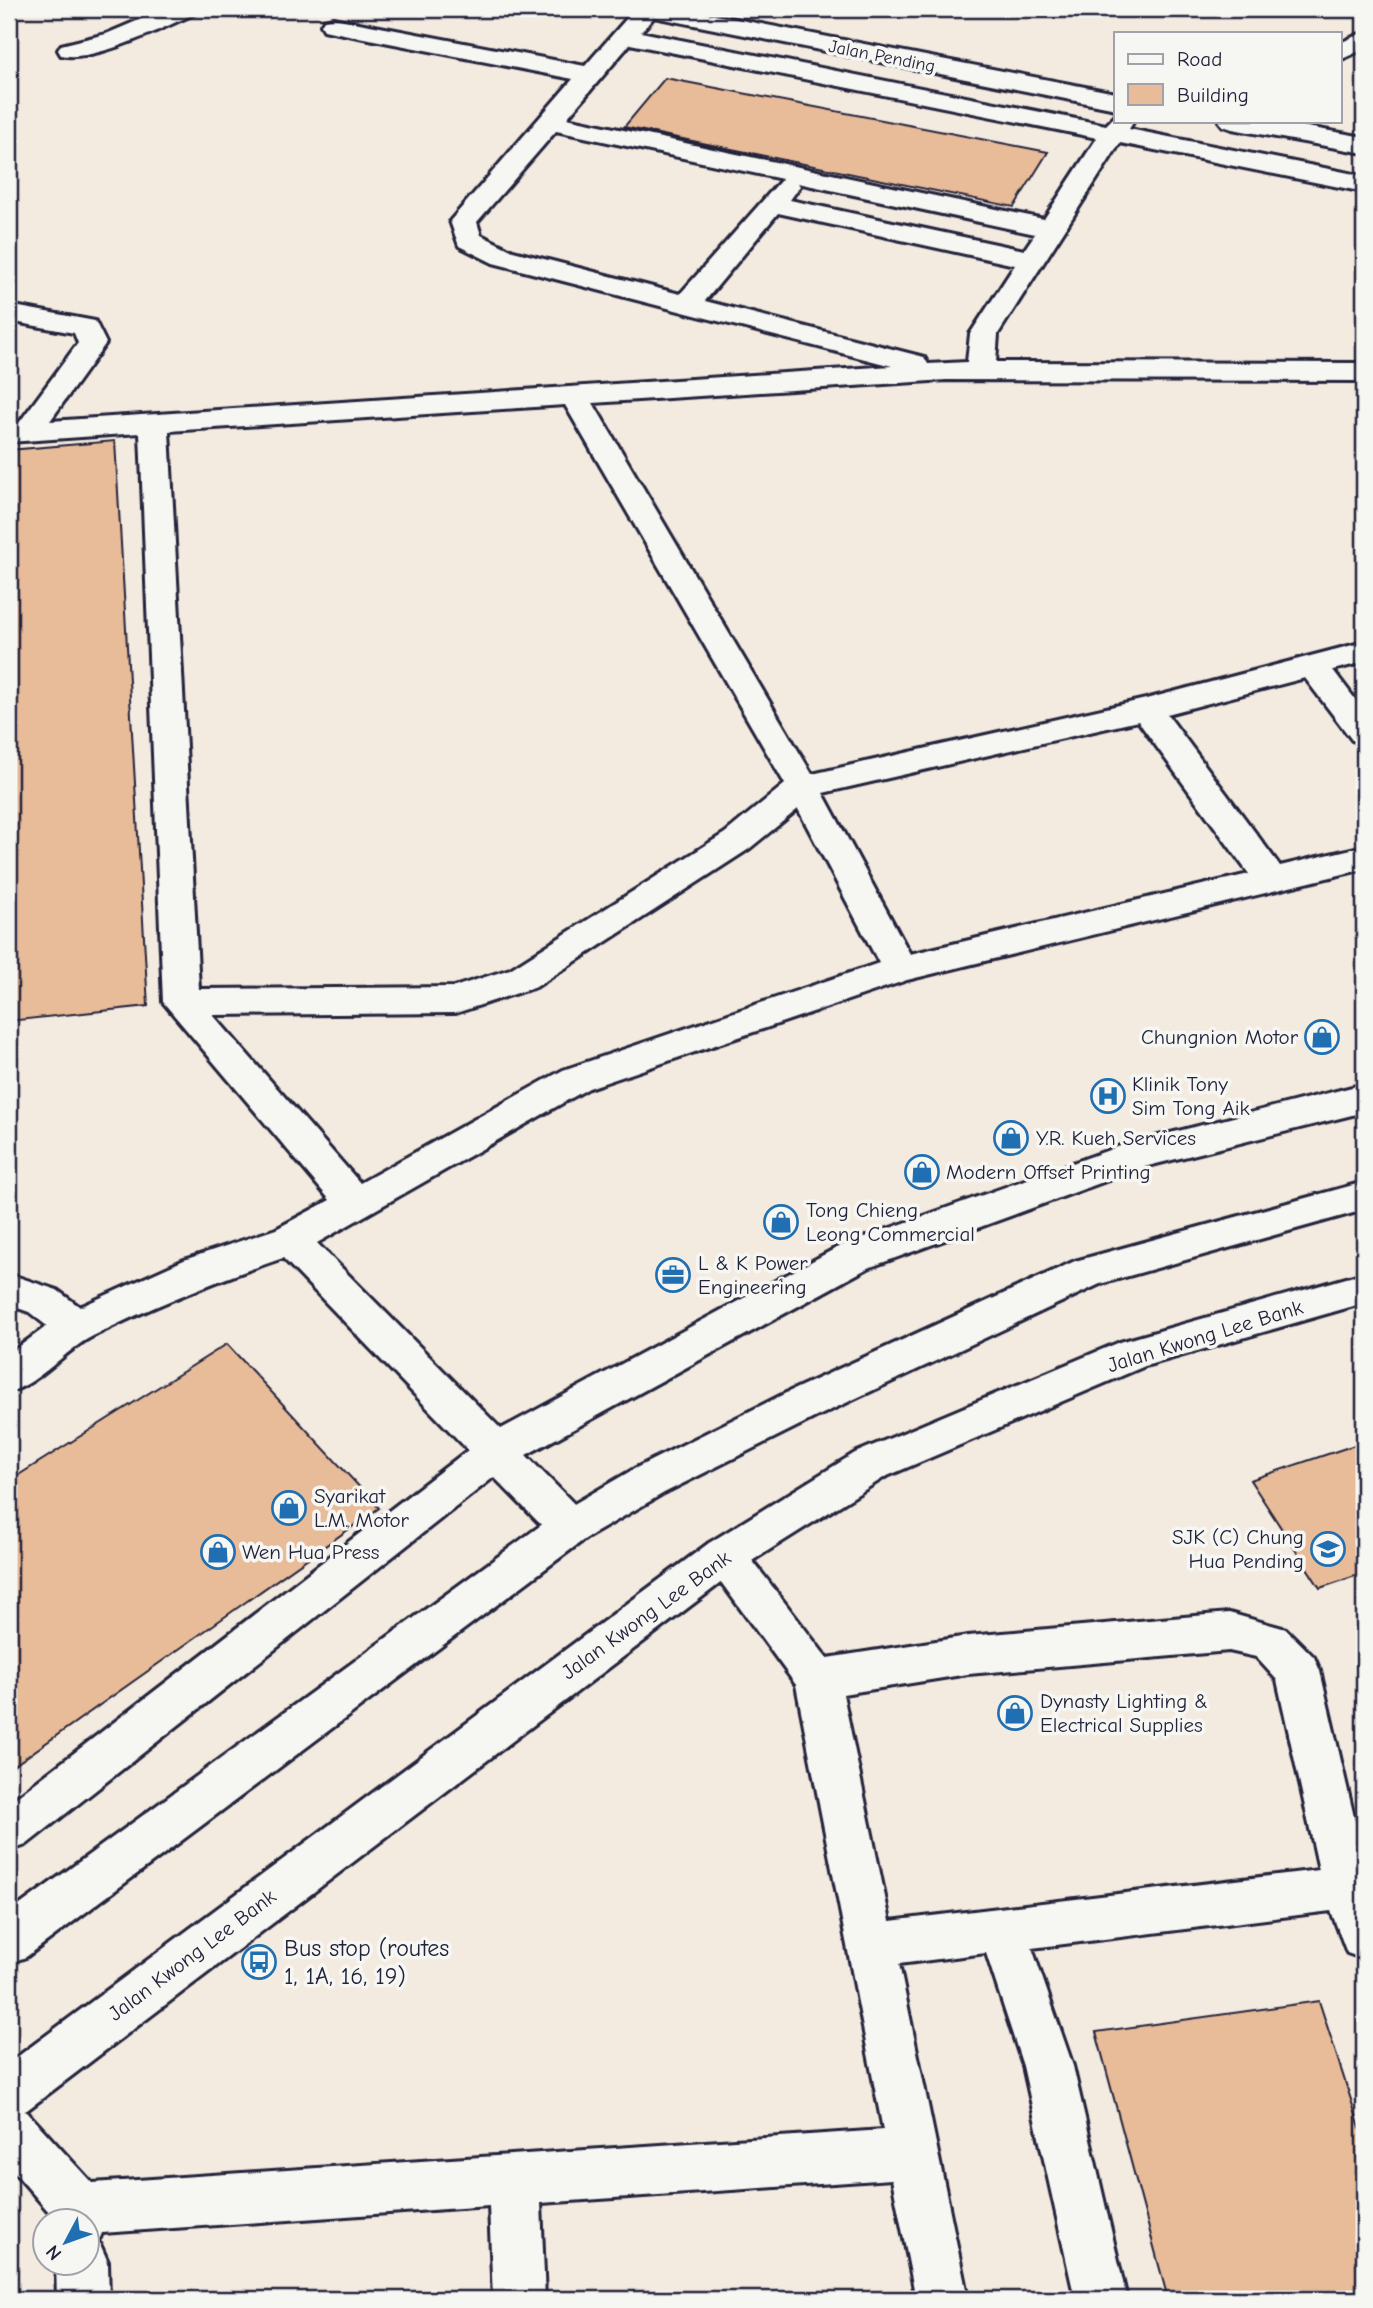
<svg xmlns="http://www.w3.org/2000/svg" width="1373" height="2308" viewBox="0 0 1373 2308" font-family="'Comic Neue',sans-serif">
<style>
.building{fill:#e9bc99;stroke:#22223b;stroke-width:2}
.lines{fill:none;stroke-linecap:round;stroke-linejoin:round}
.minor-casing{stroke:#22223b;stroke-width:6}
.major-casing{stroke:#22223b;stroke-width:6}
.minor{fill:#f6f6f2;fill-rule:evenodd}
.major{fill:#f6f6f2;fill-rule:evenodd}
.labels{text-anchor:middle;stroke-width:7;stroke-linejoin:round;paint-order:stroke}
.far-street-label{font-size:18px;fill:#22223b;stroke:#f6f6f2}
.poi-label{font-size:21px;fill:#22223b;stroke:#f6f6f2;text-anchor:start}
.street-label{font-size:21px;fill:#22223b;stroke:#f6f6f2}
.near-poi-label{font-size:24px;fill:#22223b;stroke:#f6f6f2;text-anchor:start}
</style>
<rect width="100%" height="100%" fill="#f3eae0"/>
<filter id="ink" filterUnits="userSpaceOnUse"><feTurbulence type="fractalNoise" baseFrequency=".0143" numOctaves="2"/><feDisplacementMap in="SourceGraphic" scale="14" xChannelSelector="R" yChannelSelector="G"/><feConvolveMatrix kernelMatrix="1 2 1 2 8 2 1 2 1" color-interpolation-filters="sRGB"/></filter>
<g filter="url(#ink)">
<path class="building" d="M665,78L1048,152L1014,207L624,127Z
M115,441L148,1006L9,1021V450Z
M227,1344L379,1508L9,1769V1481Z
M1364,1442V1573L1320,1588L1250,1480Z
M1319,2001L1364,2140V2299H1168L1096,2032Z"/>
<g class="lines">
<g class="minor-casing">
<path id="minor" d="M165,9H197L194,14C162,28 94,63 61,55L58,50L61,45L106,34Z
M635,9H684L1116,93V109L654,17L641,32L1106,125L1116,115V121H1134L1129,129L1364,176V192L1120,143L998,334L996,362L1364,363V381L946,380L593,403L812,774L1146,699L1364,642V662L1333,670L1364,711V743L1352,740L1305,678L1167,714L1280,866L1364,846V869L907,980L589,1088L317,1243L501,1429L840,1246L1123,1145L1364,1084V1112L1144,1167L868,1268L526,1455L585,1515L592,1527L585,1539L570,1545L555,1539L494,1477L26,1845L9,1851V1803L468,1450L283,1258C218,1280 155,1305 93,1336C63,1351 42,1382 9,1392V1354L47,1326L29,1312L9,1305V1274L57,1290L80,1307L184,1260L276,1229L330,1200L163,1002L140,433L9,442V424L19,423L78,343L74,333L9,321V305L95,321L106,343L50,421L892,366L493,263L459,246L450,221L573,79L333,32L324,30L321,25L324,20L333,18L585,66ZM630,44L1097,138L1044,219L567,118ZM556,131L782,179L680,294L513,251L481,235L477,222ZM798,183L1035,234L1024,250L790,200L800,186ZM778,213L1015,265L970,334L967,362L928,364L924,357L705,301ZM565,405L785,784L725,833L510,969L454,987L199,989L169,431ZM1138,721L1249,874L910,954L823,793ZM798,809L879,963L563,1070L360,1183L213,1015L456,1013L536,987L749,849Z
M1364,32V49L1340,60V43Z
M1219,121H1273L1364,137V153L1232,129L1223,126Z
M724,1538L739,1543L827,1658L968,1636L1229,1613L1286,1629L1314,1657L1320,1671L1364,1860V1959L1347,1953L1331,1911L1032,1948L1073,2066L1127,2299H1075L1023,2066L986,1953L899,1964L968,2299H916L892,2179L541,2203L545,2299H493L489,2206L102,2233L100,2238L93,2241L100,2244L108,2262L109,2299H57L56,2262H88V2220H56L9,2166V2105L27,2112L92,2183L883,2130L796,1685L702,1556L709,1543ZM1229,1651L1256,1657L1277,1680L1319,1870L890,1921L843,1694L968,1674Z"/>
</g>
<g class="major-casing">
<path id="major" d="M1364,1182V1210L1100,1284L816,1417L664,1493L585,1539L26,1957L9,1963V1913L555,1515L634,1469L786,1393L1075,1261Z
M1364,1273V1303L1145,1366L885,1477L739,1569L27,2110L9,2117V2063L709,1543L855,1453L1120,1342Z"/>
</g>
<use href="#minor" class="minor"/>
<use href="#major" class="major"/>
</g>
</g>
<defs>
<g id="shop-ring" transform="scale(1.75)"><circle r="9.5" fill="#f6f6f2" stroke="#1f6fb2" stroke-width="1.5"/><path d="M-5-2.5h2.3a2.7 3.5 0 0 1 5.4 0H5L5.5 6h-11ZM-1.5-2.5h3a1.5 2.3 0 0 0-3 0Z" fill="#1f6fb2"/></g>
<g id="hospital-ring" transform="scale(1.75)"><circle r="9.5" fill="#f6f6f2" stroke="#1f6fb2" stroke-width="1.5"/><path d="M-5-5h3v3.5h4V-5h3V5h-3V1.5h-4V5h-3Z" fill="#1f6fb2"/></g>
<g id="office-ring" transform="scale(1.75)"><circle r="9.5" fill="#f6f6f2" stroke="#1f6fb2" stroke-width="1.5"/><path d="M-6-3h4V-5.5h4V-3h4V5H-6ZM-1-4.5V-3h2v-1.5ZM-6 0V1H6V0Z" fill="#1f6fb2"/></g>
<g id="school-ring" transform="scale(1.75)"><circle r="9.5" fill="#f6f6f2" stroke="#1f6fb2" stroke-width="1.5"/><path d="M0-5L7-2L0 1L-7-2ZM-4 1L0 2.5L4 1V4Q0 6-4 4Z" fill="#1f6fb2"/></g>
<g id="bus-ring" transform="scale(1.75)"><circle r="9.5" fill="#f6f6f2" stroke="#1f6fb2" stroke-width="1.5"/><path d="M-5-6H5V4H4V6H2V4H-2V6H-4V4H-5ZM-3.5-4V0h7V-4ZM-3.5 1.2v1.5H-2V1.2ZM2 1.2v1.5H3.5V1.2Z" fill="#1f6fb2"/></g>
</defs>
<g fill-rule="evenodd">
<use href="#shop-ring" x="1322" y="1037"/>
<use href="#hospital-ring" x="1108" y="1096"/>
<use href="#shop-ring" x="1011" y="1138"/>
<use href="#shop-ring" x="922" y="1172"/>
<use href="#shop-ring" x="781" y="1222"/>
<use href="#office-ring" x="673" y="1275"/>
<use href="#shop-ring" x="289" y="1508"/>
<use href="#school-ring" x="1328" y="1549"/>
<use href="#shop-ring" x="218" y="1552"/>
<use href="#shop-ring" x="1015" y="1713"/>
<use href="#bus-ring" x="259" y="1962"/>
</g>
<g class="labels">
<g class="far-street-label">
<text transform="translate(882 56) rotate(11)" y="6">Jalan Pending</text>
</g>
<g class="poi-label">
<text x="1298" y="1044" text-anchor="end">Chungnion Motor</text>
<text x="1132" y="1091">Klinik Tony<tspan x="1132" dy="24">Sim Tong Aik</tspan></text>
<text x="1036" y="1145">Y.R. Kueh Services</text>
<text x="946" y="1179">Modern Offset Printing</text>
<text x="806" y="1217">Tong Chieng<tspan x="806" dy="24">Leong Commercial</tspan></text>
<text x="698" y="1270">L &amp; K Power<tspan x="698" dy="24">Engineering</tspan></text>
<text x="314" y="1503">Syarikat<tspan x="314" dy="24">L.M. Motor</tspan></text>
<text x="1304" y="1544" text-anchor="end">SJK (C) Chung<tspan x="1304" dy="24">Hua Pending</tspan></text>
<text x="242" y="1559">Wen Hua Press</text>
<text x="1040" y="1708">Dynasty Lighting &amp;<tspan x="1040" dy="24">Electrical Supplies</tspan></text>
</g>
<g class="street-label">
<text transform="translate(1205 1336) rotate(-17)" y="7">Jalan Kwong Lee Bank</text>
<text transform="translate(646 1615) rotate(-36)" y="7">Jalan Kwong Lee Bank</text>
<text transform="translate(192 1955) rotate(-37)" y="7">Jalan Kwong Lee Bank</text>
</g>
<g class="near-poi-label">
<text x="284" y="1956">Bus stop (routes<tspan x="284" dy="28">1, 1A, 16, 19)</tspan></text>
</g>
</g>
<rect width="1373" height="2308" fill="none" stroke="#f6f6f2" stroke-width="35"/>
<rect x="18" y="18" width="1338" height="2273" fill="none" stroke="#22223b" stroke-width="2.5" filter="url(#ink)"/>
<rect x="1114" y="32" width="228" height="91" fill="#f6f6f2" stroke="#a1a1a9" stroke-width="2"/>
<rect x="1128" y="54" width="35" height="10" fill="#f6f6f2" stroke="#a1a1a9" stroke-width="2"/>
<text x="1177" y="66" font-size="21" fill="#22223b">Road</text>
<rect x="1128" y="84" width="35" height="21" fill="#e9bc99" stroke="#a1a1a9" stroke-width="2"/>
<text x="1177" y="102" font-size="21" fill="#22223b">Building</text>
<g transform="translate(66 2242) rotate(229)"><circle r="33" fill="#f6f6f2" stroke="#a1a1a9" stroke-width="2"/>
<path d="M0-5L12 26L0 18L-12 26Z" fill="#1f6fb2"/>
<text y="-10" font-size="19" font-weight="bold" text-anchor="middle" fill="#22223b">N</text>
</g>
</svg>
